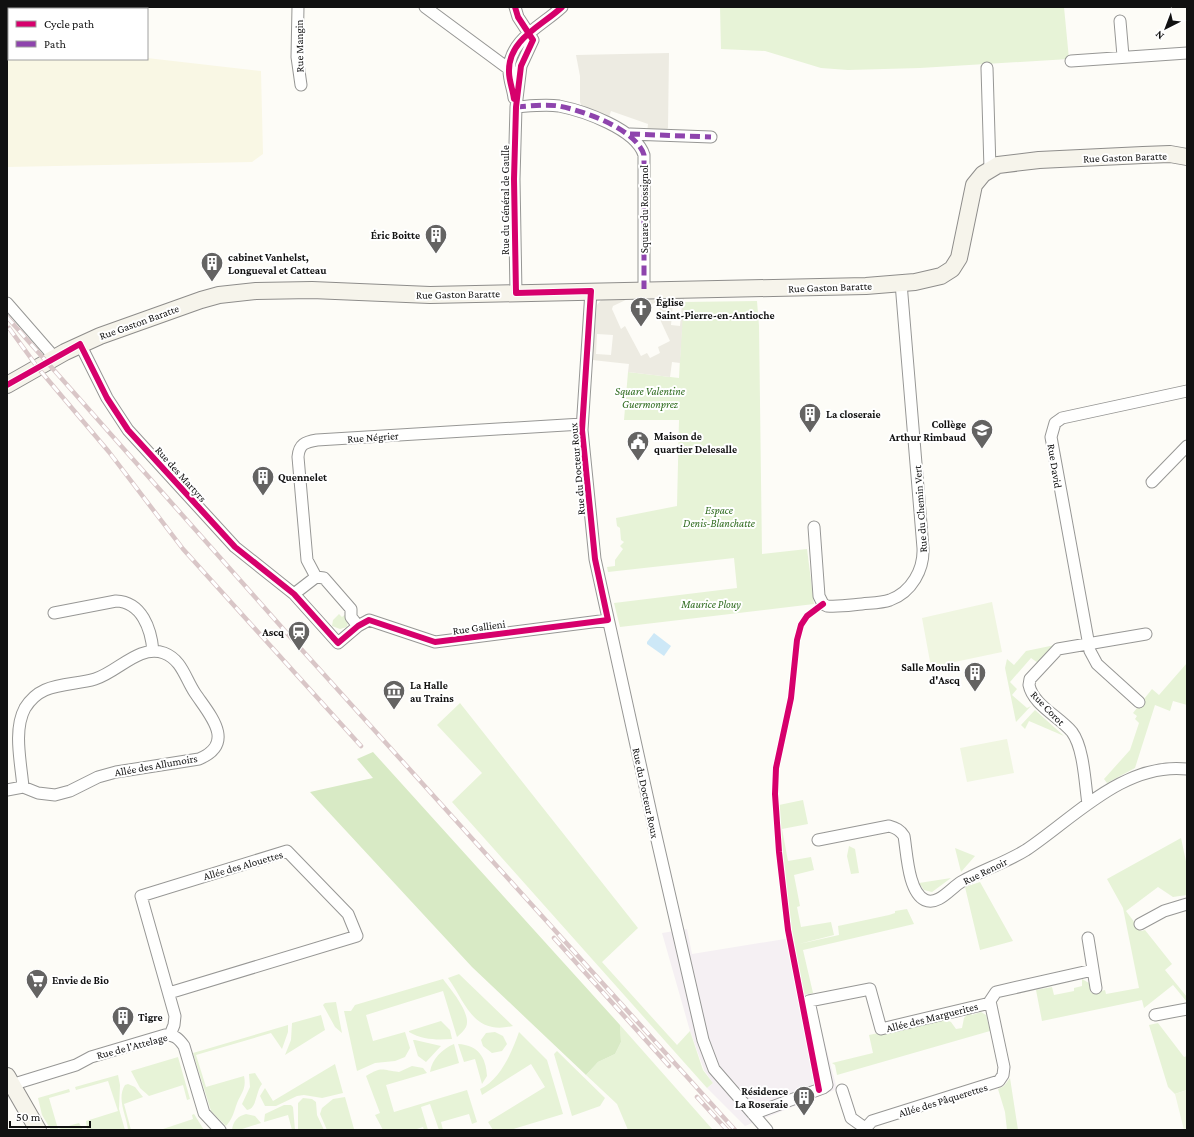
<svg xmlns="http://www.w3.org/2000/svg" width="1194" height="1137" viewBox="0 0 1194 1137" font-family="'Crimson Pro',serif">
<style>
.industrial{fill:#f5f0f3}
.farmland{fill:#f9f7e4}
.green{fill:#e7f3d7}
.forest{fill:#d8eac5}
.pitch{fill:#f0f6e1}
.plaza{fill:#edebe2;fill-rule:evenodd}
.water{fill:#cde8f7}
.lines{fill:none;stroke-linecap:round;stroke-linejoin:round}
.street-casing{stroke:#979795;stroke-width:13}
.secondary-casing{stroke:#8e8d8b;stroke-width:18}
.street{stroke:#fffffe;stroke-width:11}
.secondary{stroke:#f6f4eb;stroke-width:16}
.rail-casing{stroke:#d9c6c7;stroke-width:4.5}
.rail{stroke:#fff;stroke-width:3;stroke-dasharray:9;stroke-linecap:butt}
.quiet{stroke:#8e44ad;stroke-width:5;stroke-dasharray:10 5;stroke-linecap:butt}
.cycleway-casing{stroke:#fff;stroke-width:8}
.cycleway{stroke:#d6006c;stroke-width:6}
.labels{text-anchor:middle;stroke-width:4;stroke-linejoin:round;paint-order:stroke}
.street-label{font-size:11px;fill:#111;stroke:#fff}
.poi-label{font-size:11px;font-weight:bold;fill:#111;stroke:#fff;text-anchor:start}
.park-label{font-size:11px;font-style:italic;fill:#2f6b1f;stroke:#fff}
</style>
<rect width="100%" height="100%" fill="#fdfcf7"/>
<path class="industrial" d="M687,929L692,954L797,937L837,1089L745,1126L707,1088L713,1083L704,1070L690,1031L662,933Z"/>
<path class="farmland" d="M7,30L9,31V59L147,58L261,71L263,154L252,162L7,167Z"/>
<path class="green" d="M720,7H1064L1069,59L920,68L848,70L821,68L765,51L721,49Z
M757,301L759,326L762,554L807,549L814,604L620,627L614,603L737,588L734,558L608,572L607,567L615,566V560L623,549L620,546L624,542L621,540L620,528L617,526L616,518L677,506L679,420H624L628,372L679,378L683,302Z
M348,612L345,616L348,622L347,627L340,629L332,626L333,620L339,614L342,617Z
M1055,645L1038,663L1031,658L1010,682L1017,689L1012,695L1027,708L1031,706L1016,722L1005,668L1007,659L1014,665L1026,651Z
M1187,663V705L1173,701L1170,711L1155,705L1135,768L1107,783L1104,779L1130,750L1139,723L1135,719L1137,716L1133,713L1152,689L1159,695Z
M460,703L638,928L602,962L677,1045L690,1031L703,1070L713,1083L707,1088L452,802L482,773L437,725Z
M1035,710L1064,736L1029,721L1025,729L1021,725Z
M803,800L808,824L782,829L788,861L811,857L814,870L794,875L800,906L797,907L801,927L831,922L834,935L799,944L839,935L838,926L889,915L895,913V911L907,909L914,924L803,950L813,993L803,995L791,946L794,945L782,862L779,805Z
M1181,838L1187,866V895L1173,897L1158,887L1126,911L1141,931L1145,930L1172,964L1165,970L1187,997V1002L1173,985L1144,1008L1142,1000L1042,1021L1036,990L1052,987L1054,995L1074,991V988L1082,986V979L1089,983L1091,993L1105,990L1106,994L1139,988L1123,908L1107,879Z
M849,846L855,849L859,873L851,874L847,856Z
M955,848L975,856L961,872Z
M951,878L932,892L924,890L919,883Z
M980,882L1013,941L980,950L965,887Z
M459,974L513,1026C473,1035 467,1005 448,978Z
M443,979C451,990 472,1014 466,1027C464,1031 460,1034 457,1037L443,991L366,1015L373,1041L405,1032L410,1048L405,1057L395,1061L375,1063L357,1071L344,1011H351L355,1005Z
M336,1002L342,1033L335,1027L323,1005L325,1003Z
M970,1012L972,1015L981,1012L986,1015L990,1031L837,1075L835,1065L832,1063L873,1053L869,1035L944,1019L951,1022L956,1029L962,1028L964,1018Z
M321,1015L325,1030L285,1055L291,1040L292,1023Z
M441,1021L450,1030L452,1039C437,1040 423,1040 409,1032V1031Z
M1158,1023L1184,1057L1187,1056V1090L1175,1094L1168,1087L1149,1025Z
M288,1025V1032L282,1049L271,1033L196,1055L206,1087L244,1076C247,1090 240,1094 236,1106C233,1115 232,1119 226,1126L211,1111L193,1053Z
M620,1025L713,1130H628L617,1104L586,1075L598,1062L615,1054L621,1042Z
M495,1032L503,1036L507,1044L502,1051L492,1053L483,1046L481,1040L486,1033Z
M519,1032L547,1060L563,1114L510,1130H493L488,1122L545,1087L531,1064L482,1095L480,1089C500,1080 512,1052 519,1032Z
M413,1040H415L441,1046L426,1062L418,1056Z
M454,1044L459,1063L430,1072C432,1059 442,1049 454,1044Z
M458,1044C478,1045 486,1057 487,1076L482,1084L475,1059L464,1062Z
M557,1051L605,1098L600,1106L572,1116L554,1054Z
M178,1057L190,1099L187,1100L183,1085L149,1096L140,1088L131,1071Z
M335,1064L343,1093L322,1098L304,1095L297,1096L276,1106H265L260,1096L265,1088L273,1101Z
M412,1066L423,1068L427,1073L386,1085L394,1112L467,1090L477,1122L472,1124L469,1114L441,1122L443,1130H439L430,1104L421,1107L428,1130H424L423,1127L414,1130H383L375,1115L380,1113L366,1076C382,1066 382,1070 399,1072Z
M255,1073L262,1084C255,1093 257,1109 247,1110L242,1104L250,1087L249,1074Z
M118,1075L120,1085L119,1109L125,1130H87L86,1121L118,1111L108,1081L76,1090L75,1087Z
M1010,1078L1018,1130H1007L1005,1112L998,1089L1004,1086Z
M128,1084L135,1087L143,1097L124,1104L131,1130H128C127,1116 116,1099 125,1085Z
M69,1089L70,1092L49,1098L58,1129L79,1123L83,1130H51L42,1115L38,1098Z
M345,1097L354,1129L327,1130L320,1114L322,1108L333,1099Z
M303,1098L312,1099L316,1102L317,1115L324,1130H298V1103Z
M284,1105H291L293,1107L295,1130H292L288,1115L264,1122L265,1114Z
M194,1114L204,1130H160L193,1119L192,1115Z
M246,1114L255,1116L261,1123L239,1130H232C233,1121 238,1116 246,1114Z"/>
<path class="forest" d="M373,752L620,1025L621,1042L615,1054L598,1062L586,1075L472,967L310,792L373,778L357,759Z"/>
<path class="pitch" d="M992,602L1002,652L931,667L922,618Z
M1007,739L1014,773L967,782L960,748Z
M1187,1090V1130H1184L1175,1094Z"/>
<path class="plaza" d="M669,53L668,128L663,134L647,133L648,124L611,111L608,120L582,107L580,102V76L576,55Z
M684,297L680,363L672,362L670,377L628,372L629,364L592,360L597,305L602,299ZM630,298L635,302L642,299L645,305L648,303L649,306L656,302L660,310L657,313L670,341L658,347L660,353L650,358L647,353L641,356L625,326L621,329L612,309L613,306ZM673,303L682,304L680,326L671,325ZM597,334L613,335L611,355L596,354Z"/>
<path class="water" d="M654,633L671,646L664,656L647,644V642Z"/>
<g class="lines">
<g class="street-casing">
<path id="street" d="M298,7L297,57L301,85
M425,7L513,72
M515,7L518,17L533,40L521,66L516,107L514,179L516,293
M1120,21L1123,56
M1071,61L1187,53
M987,68L990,169
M514,98C513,89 509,80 509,71C509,39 542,26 562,7
M516,107C530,106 545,104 559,106C584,111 636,129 644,155V289
M630,134L711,137
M591,291L582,430L595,559L654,827L703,1040L714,1069L767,1130
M7,303L55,358
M80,344L107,398L128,430L235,547L294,594L338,643L358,626L369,620L435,642L608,620
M1152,482L1187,446
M814,527L819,596L823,604L827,606C839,607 851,605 862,604C871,603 881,603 890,600C912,592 924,569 923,548L901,283
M316,577L307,560L298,457C299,444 305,442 317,440L582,424
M294,594L316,577L324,578L351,609V617L358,626
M54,613L116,601C142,602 151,629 153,651
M1139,702L1097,664L1090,651L1051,437L1055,423L1062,418L1187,391
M7,790L23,787L38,793L55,795L70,791L98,777L116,772L199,759C237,743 209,714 195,693C185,678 182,660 164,653C139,644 118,672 95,679C79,684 61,683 45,690C36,694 30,700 25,708C13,730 21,763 23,787
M1088,804C1085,785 1084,748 1072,732C1060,717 1033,705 1029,685L1030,679L1058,649L1146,634
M818,840L889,826C896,828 900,830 904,836C907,853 908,892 925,900C938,906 951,888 961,882C982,870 1005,863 1026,850C1074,818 1124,762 1187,769
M1140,924L1164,911L1187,904
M1088,938L1096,988
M169,993L357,936L348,914L287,851L141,896L175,1016L174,1025L170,1035
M1155,1015L1187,1009
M11,1085L76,1065L91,1057L165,1035C174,1034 179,1039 184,1046L204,1113L220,1130
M842,1090L851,1118L865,1128
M753,1114L823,1088L827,1085L809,1001L870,989L881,1029L990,1003
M864,1130L872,1121L999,1081L1003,1075L1004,1067L990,1001L996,992L1093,970"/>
</g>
<g class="secondary-casing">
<path id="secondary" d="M7,385L65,352L100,336L201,300L219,295L256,291L312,290L430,295L866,286L915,282L941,276L952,269L959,258L974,185L983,174L998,165L1039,160L1143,155L1170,154L1187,157
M7,1076L38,1130"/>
</g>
<use href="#street" class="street"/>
<use href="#secondary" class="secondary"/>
<g class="rail-casing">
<path id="rail" d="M7,317L293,640L735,1130
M9,328L38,368L109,452L183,549L361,746
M554,938L669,1066
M697,1097L727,1130"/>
</g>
<use href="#rail" class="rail"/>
<path class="quiet" d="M516,107C530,106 545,104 559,106C584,111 636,129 644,155V289
M630,134L711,137"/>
<g class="cycleway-casing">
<path id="cycleway" d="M514,99C513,90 509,81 509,72C508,39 542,26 562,7
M7,385L80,344L107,398L128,430L235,547L294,594L338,643L358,626L369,620L435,642L608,620L595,559L582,430L591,291L516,293L514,179L516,107L521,66L533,40L518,17L515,7
M819,1090L788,930L779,852L775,794L776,768L791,698L797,640L801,625L807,616L823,604"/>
</g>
<use href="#cycleway" class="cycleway"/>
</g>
<defs>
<g id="building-pin" transform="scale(1.15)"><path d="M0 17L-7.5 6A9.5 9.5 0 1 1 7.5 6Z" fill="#646362" stroke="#fff"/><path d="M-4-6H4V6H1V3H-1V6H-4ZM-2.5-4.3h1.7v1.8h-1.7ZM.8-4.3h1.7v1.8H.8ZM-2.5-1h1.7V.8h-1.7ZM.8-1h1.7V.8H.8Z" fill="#fff"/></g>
<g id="church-pin" transform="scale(1.15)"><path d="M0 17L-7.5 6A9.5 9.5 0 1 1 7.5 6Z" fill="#646362" stroke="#fff"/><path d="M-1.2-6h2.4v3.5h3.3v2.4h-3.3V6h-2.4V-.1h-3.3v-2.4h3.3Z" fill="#fff"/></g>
<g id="school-pin" transform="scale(1.15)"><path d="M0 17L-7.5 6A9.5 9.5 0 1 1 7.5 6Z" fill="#646362" stroke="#fff"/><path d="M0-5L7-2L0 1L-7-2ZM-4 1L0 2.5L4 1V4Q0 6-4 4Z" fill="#fff"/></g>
<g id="civic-pin" transform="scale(1.15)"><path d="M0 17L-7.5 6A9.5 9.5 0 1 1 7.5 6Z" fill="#646362" stroke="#fff"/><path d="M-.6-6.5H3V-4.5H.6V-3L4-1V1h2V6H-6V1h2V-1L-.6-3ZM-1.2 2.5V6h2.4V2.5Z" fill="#fff"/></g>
<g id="station-pin" transform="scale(1.15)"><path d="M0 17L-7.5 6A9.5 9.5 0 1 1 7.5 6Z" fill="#646362" stroke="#fff"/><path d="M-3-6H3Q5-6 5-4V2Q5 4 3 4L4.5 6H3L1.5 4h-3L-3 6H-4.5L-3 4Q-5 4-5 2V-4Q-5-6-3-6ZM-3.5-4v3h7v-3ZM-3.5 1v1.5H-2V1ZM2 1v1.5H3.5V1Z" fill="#fff"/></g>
<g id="museum-pin" transform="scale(1.15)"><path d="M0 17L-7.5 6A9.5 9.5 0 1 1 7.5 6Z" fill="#646362" stroke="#fff"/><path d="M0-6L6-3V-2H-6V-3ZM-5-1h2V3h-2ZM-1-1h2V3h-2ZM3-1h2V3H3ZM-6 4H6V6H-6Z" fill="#fff"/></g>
<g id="supermarket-pin" transform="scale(1.15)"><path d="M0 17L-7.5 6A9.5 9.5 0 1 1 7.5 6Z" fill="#646362" stroke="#fff"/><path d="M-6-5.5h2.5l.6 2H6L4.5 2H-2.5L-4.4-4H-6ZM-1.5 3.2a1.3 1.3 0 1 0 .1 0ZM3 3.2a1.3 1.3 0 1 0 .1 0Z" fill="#fff"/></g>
</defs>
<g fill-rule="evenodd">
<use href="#building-pin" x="436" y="235"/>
<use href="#building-pin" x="212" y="263"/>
<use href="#church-pin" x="641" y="308"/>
<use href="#building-pin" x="810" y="414"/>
<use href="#school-pin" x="982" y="430"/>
<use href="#civic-pin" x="638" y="442"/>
<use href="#building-pin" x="263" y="477"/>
<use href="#station-pin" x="299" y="632"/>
<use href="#building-pin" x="975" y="673"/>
<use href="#museum-pin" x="394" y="691"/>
<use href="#supermarket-pin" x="37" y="980"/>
<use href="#building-pin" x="123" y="1017"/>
<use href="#building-pin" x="804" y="1097"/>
</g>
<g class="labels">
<g class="street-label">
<text transform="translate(299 46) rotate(-91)" y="4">Rue Mangin</text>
<text transform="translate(1125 157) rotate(-2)" y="4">Rue Gaston Baratte</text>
<text transform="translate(505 200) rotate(-90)" y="4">Rue du Général de Gaulle</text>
<text transform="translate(644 209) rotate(-90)" y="4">Square du Rossignol</text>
<text transform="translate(830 287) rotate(-2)" y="4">Rue Gaston Baratte</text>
<text transform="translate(458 294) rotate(-1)" y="4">Rue Gaston Baratte</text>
<text transform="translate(139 322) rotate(-20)" y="4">Rue Gaston Baratte</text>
<text transform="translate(373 437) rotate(-4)" y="4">Rue Négrier</text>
<text transform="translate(1055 466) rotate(81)" y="4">Rue David</text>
<text transform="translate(577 469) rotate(-95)" y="4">Rue du Docteur Roux</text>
<text transform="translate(181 474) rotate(48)" y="4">Rue des Martyrs</text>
<text transform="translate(920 509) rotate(-94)" y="4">Rue du Chemin Vert</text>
<text transform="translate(479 627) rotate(-8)" y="4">Rue Gallieni</text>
<text transform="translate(1048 708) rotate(46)" y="4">Rue Corot</text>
<text transform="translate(156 765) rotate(-10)" y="4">Allée des Allumoirs</text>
<text transform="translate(646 793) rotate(78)" y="4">Rue du Docteur Roux</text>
<text transform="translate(243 865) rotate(-16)" y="4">Allée des Alouettes</text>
<text transform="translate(985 871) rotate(-26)" y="4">Rue Renoir</text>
<text transform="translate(932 1017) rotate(-14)" y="4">Allée des Marguerites</text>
<text transform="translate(132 1046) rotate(-15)" y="4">Rue de l'Attelage</text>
<text transform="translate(943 1100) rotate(-17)" y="4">Allée des Pâquerettes</text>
</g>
<g class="poi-label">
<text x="420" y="239" text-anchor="end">Éric Boitte</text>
<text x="228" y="261">cabinet Vanhelst,<tspan x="228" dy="13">Longueval et Catteau</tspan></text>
<text x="656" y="306">Église<tspan x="656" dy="13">Saint-Pierre-en-Antioche</tspan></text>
<text x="826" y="418">La closeraie</text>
<text x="966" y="428" text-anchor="end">Collège<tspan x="966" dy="13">Arthur Rimbaud</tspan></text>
<text x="654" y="440">Maison de<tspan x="654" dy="13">quartier Delesalle</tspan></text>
<text x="278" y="481">Quennelet</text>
<text x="284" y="636" text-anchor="end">Ascq</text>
<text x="960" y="671" text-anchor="end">Salle Moulin<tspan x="960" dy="13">d'Ascq</tspan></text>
<text x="410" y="689">La Halle<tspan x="410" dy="13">au Trains</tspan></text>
<text x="52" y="984">Envie de Bio</text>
<text x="138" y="1021">Tigre</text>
<text x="788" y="1095" text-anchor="end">Résidence<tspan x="788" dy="13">La Roseraie</tspan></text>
</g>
<g class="park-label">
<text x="650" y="395">Square Valentine<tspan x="650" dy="13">Guermonprez</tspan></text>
<text x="719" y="514">Espace<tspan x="719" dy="13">Denis-Blanchatte</tspan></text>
<text x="711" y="608">Maurice Plouy</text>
</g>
</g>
<rect width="1194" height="1137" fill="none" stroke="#111111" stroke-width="16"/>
<rect x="8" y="8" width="140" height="52" fill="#ffffff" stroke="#a0a0a0"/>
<rect x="16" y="21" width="20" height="6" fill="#d6006c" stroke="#a0a0a0"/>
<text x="44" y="28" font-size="12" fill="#111111">Cycle path</text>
<rect x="16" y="41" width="20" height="6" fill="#8e44ad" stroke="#a0a0a0"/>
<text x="44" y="48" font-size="12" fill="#111111">Path</text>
<g transform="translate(1166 28) rotate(222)" stroke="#ffffff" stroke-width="3" paint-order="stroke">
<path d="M0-3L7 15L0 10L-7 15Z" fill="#111111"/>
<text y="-6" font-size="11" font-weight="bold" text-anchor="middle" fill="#111111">N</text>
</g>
<path d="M10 1121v6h80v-6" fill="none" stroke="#111111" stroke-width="2"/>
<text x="16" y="1121" font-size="12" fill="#111111" stroke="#ffffff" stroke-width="3" paint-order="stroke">50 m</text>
</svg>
